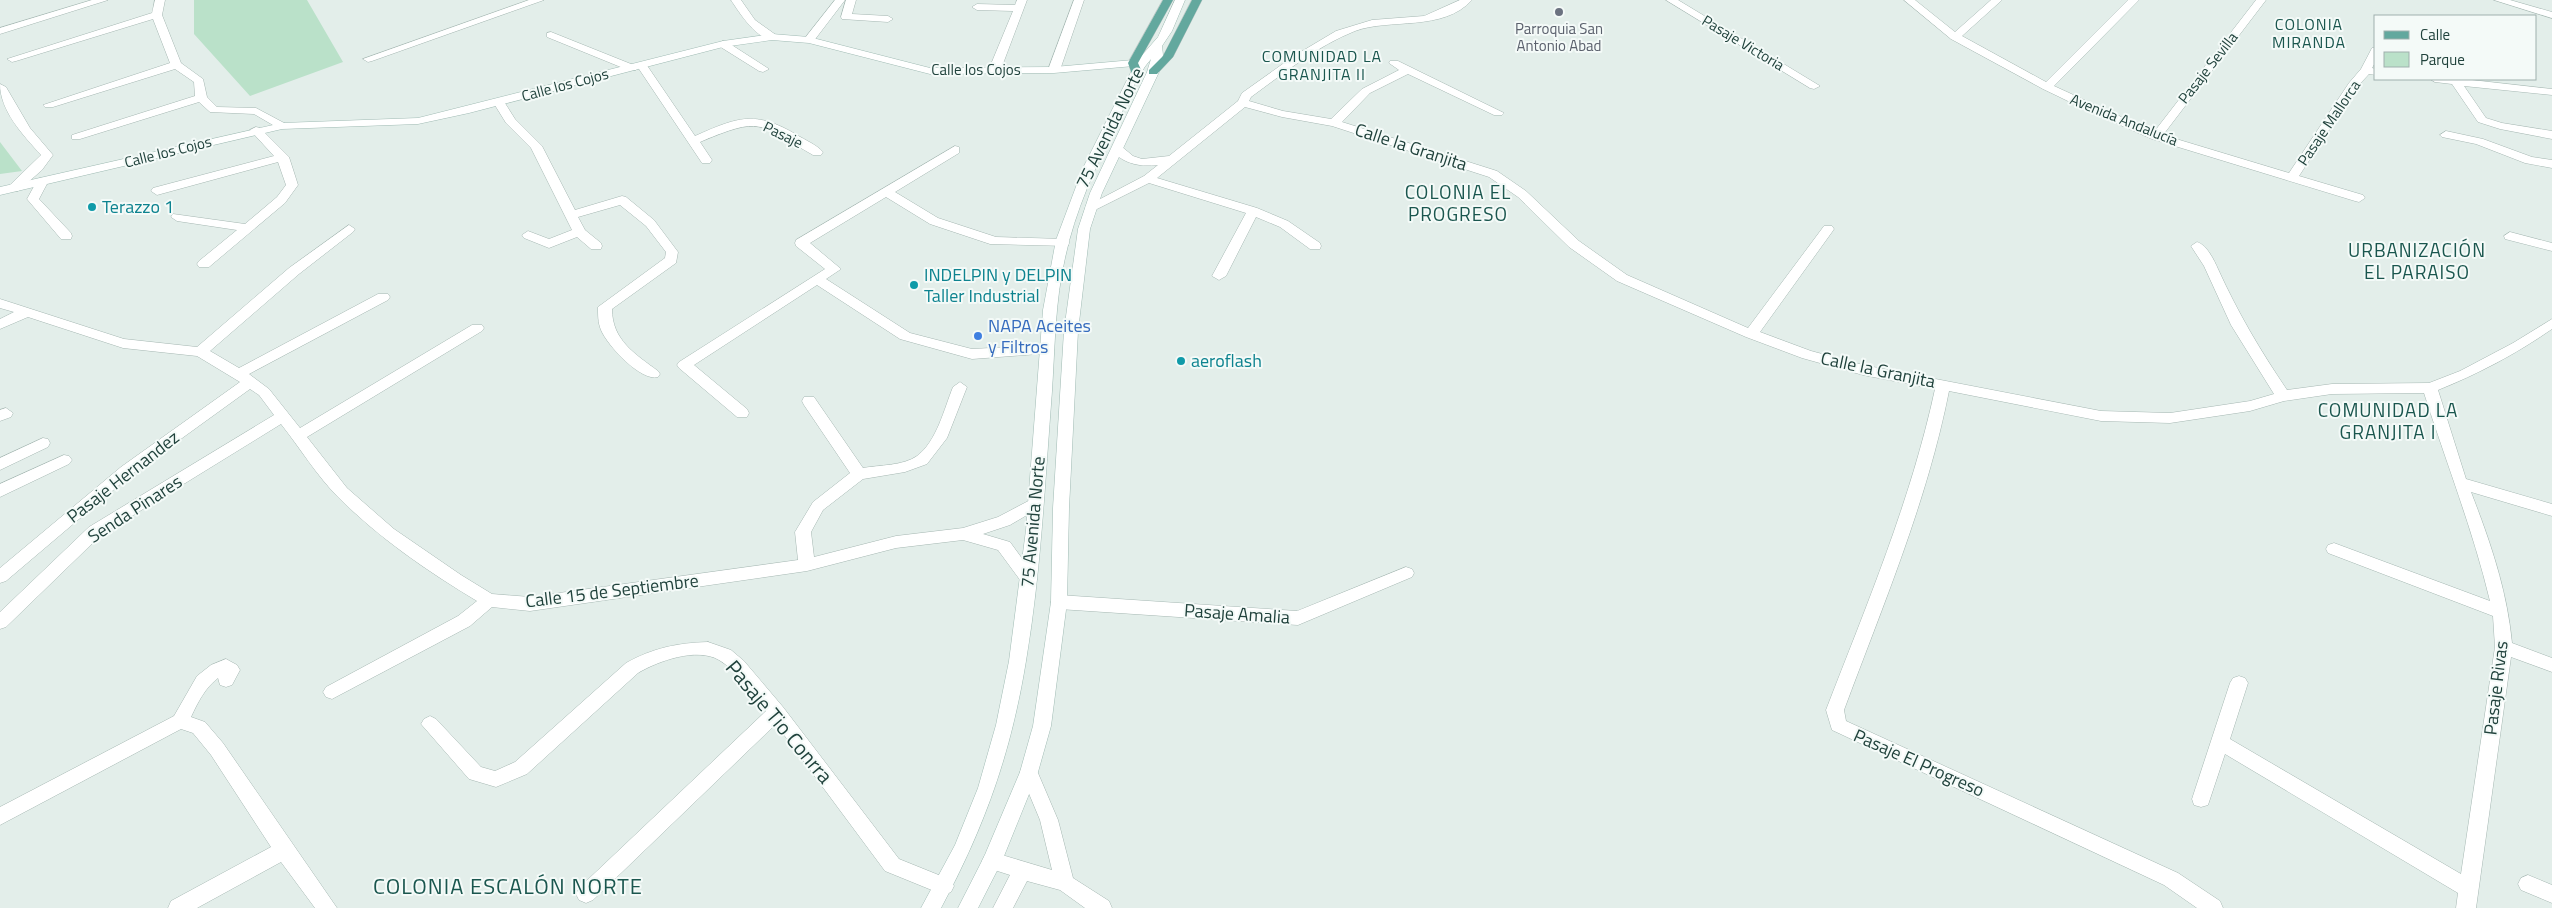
<svg xmlns="http://www.w3.org/2000/svg" width="2552" height="908" viewBox="0 0 2552 908" font-family="'Titillium Web',sans-serif">
<style>
.green{fill:#bae1c9}
.lines{fill:none;stroke-linecap:round;stroke-linejoin:round}
.street-casing{stroke:#a5b7b2;stroke-width:1}
.secondary-casing{stroke:#a0bbb4;stroke-width:1}
.primary-casing{stroke:#c1cac8;stroke-width:1}
.street{fill:#fff;fill-rule:evenodd}
.secondary{fill:#fff;fill-rule:evenodd}
.primary{fill:#63a89e;fill-rule:evenodd}
.worship-dot{fill:#6b7280;stroke:#f4faf8;stroke-width:2}
.culture-dot{fill:#0f9aa8;stroke:#f4faf8;stroke-width:2}
.shop-dot{fill:#3f7fe0;stroke:#f4faf8;stroke-width:2}
.labels{text-anchor:middle;stroke-width:4;stroke-linejoin:round;paint-order:stroke}
.far-worship-label{font-size:15px;fill:#5b616d;stroke:#f4faf8}
.far-street-label{font-size:15px;fill:#20423c;stroke:#f4faf8}
.far-neighbourhood-label{font-size:16px;letter-spacing:1px;fill:#1a564e;stroke:#f4faf8}
.street-label{font-size:18px;fill:#20423c;stroke:#f4faf8}
.culture-label{font-size:18px;fill:#0d838f;stroke:#f4faf8;text-anchor:start}
.shop-label{font-size:18px;fill:#366cbe;stroke:#f4faf8;text-anchor:start}
.neighbourhood-label{font-size:19px;letter-spacing:1px;fill:#1a564e;stroke:#f4faf8}
.near-street-label{font-size:21px;fill:#20423c;stroke:#f4faf8}
.near-neighbourhood-label{font-size:22px;letter-spacing:1px;fill:#1a564e;stroke:#f4faf8}
</style>
<rect width="100%" height="100%" fill="#e3eeea"/>
<path class="green" d="M194,0H307L343,62L250,96L194,34Z
M0,142L22,171L0,174Z"/>
<g class="lines">
<g class="street-casing">
<path id="street" d="M92,0H108L0,34V28Z
M155,0H165L162,15L181,63L203,79L207,97L217,107L256,108L286,124V128H278L254,114L210,112L199,102L80,139H72V135L195,96L194,82L175,69L53,107H45L43,105L170,63L153,19L16,61L12,62L7,59L152,13Z
M529,0H544L372,61L368,62L363,59Z
M731,0H741L755,20L776,35V39C758,43 739,12 731,0Z
M835,0H845L813,42H805V38Z
M846,0H856L852,14L888,16L893,19L888,22L842,19L841,17Z
M1017,0H1027L1001,69L995,72L991,71L989,69L1013,11L977,10L972,7L977,4L1015,5Z
M1074,0H1084L1060,70L1058,72H1050L1048,70Z
M1460,0H1472C1443,32 1390,18 1355,31C1317,46 1284,73 1251,97L1249,101L1283,111L1331,119L1362,89L1399,70L1389,63L1390,61H1398L1504,113L1502,115H1494L1408,74L1370,93L1342,122L1497,171L1526,191L1579,241L1627,275L1748,328L1824,226H1832L1834,229L1832,232L1760,332L1811,351L1863,365L2101,411L2170,413L2250,401L2274,394L2231,325L2204,266L2191,246L2197,242C2207,245 2214,260 2218,269C2238,313 2260,350 2287,390L2332,384L2429,383L2460,371L2513,343L2552,319V329C2516,354 2478,374 2438,390L2466,479L2552,504V516L2471,492C2490,541 2507,590 2512,643L2552,658V672L2511,657L2476,908H2456L2458,893L2225,754L2208,805L2201,807L2194,805L2192,799L2230,683L2233,678L2239,676L2245,678L2248,683L2230,739L2461,874L2495,647L2493,616L2328,553L2326,549L2328,545L2334,543L2490,601C2473,530 2446,462 2424,393L2332,394L2284,401L2250,411L2170,423L2101,421L1949,391C1927,502 1883,605 1844,710L1846,721L2178,873L2220,901L2223,908H2197L2164,885L1832,730L1826,710C1867,604 1911,500 1935,389L1863,375L1802,358L1746,337L1617,281L1569,247L1518,197L1489,177L1332,126L1282,117L1245,107L1157,178L1257,208L1288,221L1320,243L1321,246L1320,249H1310L1280,227L1256,217L1226,276L1219,280L1212,276L1246,213L1149,183L1095,210L1091,211L1085,207L1144,176L1158,165C1140,167 1125,164 1113,152V146H1121L1133,156L1142,159L1169,156L1238,101L1242,93L1294,56L1336,31L1372,20L1424,16Z
M1666,0H1678L1820,86L1814,89L1810,88Z
M1904,0H1915L1955,32L1991,0H2002L1962,36L2046,82L2128,0H2139L2054,86L2154,132L2256,0H2266L2163,135L2289,173L2349,83L2361,69L2372,48L2376,47V61L2372,68L2376,69V75L2369,74L2357,87L2299,176L2363,195L2365,198L2359,202L2355,201L2152,139L2095,114L2043,89L1951,39Z
M2494,0H2510L2552,12V18Z
M551,32L636,66L637,68L636,70H628L547,37V33Z
M723,41L727,42L769,69L763,72L759,71L719,46L718,44Z
M642,63L646,64L695,136C738,117 755,110 797,135C805,140 817,145 823,152L821,155H813C757,123 762,116 700,142L712,160L710,163H702L637,66Z
M2430,79H2463L2552,89V95L2464,86L2486,118L2502,123L2552,131V139L2500,129L2478,122L2452,84L2435,82Z
M0,84L6,87L30,128L53,155L42,170L18,191H10L8,188L10,185L41,155C23,135 0,111 0,84Z
M499,99L503,100L515,119L542,146L575,210L622,196L626,197L654,220L678,252L676,263L612,309C612,340 635,354 658,371L660,374L658,377C641,382 607,345 601,330C598,323 598,315 598,307L665,258L666,252L646,226L620,205L578,217L585,230L601,243L602,246L601,249H591L577,237L549,248L524,238L522,235L528,231L549,239L572,230L531,148L506,123L493,102Z
M256,127L260,128L289,157L298,185L285,203L209,267H199L197,264L199,261L237,230L177,221L171,217L173,214L245,224L277,197L286,185L278,162L157,195L151,191L153,188L274,156L250,130Z
M2446,131L2483,139L2532,157L2552,160V168L2525,163L2476,144L2442,137L2440,135Z
M955,146L959,147V153L895,192L938,218L996,237L1063,239L1068,240L1069,243L1068,246L990,244L930,224L886,197L810,243L841,269L826,279L910,333L972,349L1047,345L1052,347L1054,350L1052,353L972,359L900,339L817,285L694,365L747,409L749,413L747,417H737L679,368L677,365L679,362L825,269L796,246L795,243L796,240Z
M42,178L48,182L39,199L71,233L72,236L71,239H61L27,199L38,179Z
M349,225L355,229L353,232L299,274L210,351L239,368L378,294H388L390,297L388,300L249,374L269,389L300,428L472,325H482L484,328L482,331L307,437L347,488L394,529L461,575L492,594L530,597L798,560L795,532L813,502L850,473L804,405L802,401L804,397H814L863,468C879,465 903,466 917,456C937,441 944,409 953,387L960,382L967,387L947,438L927,464L905,472L863,479L823,510L811,532L814,557L896,536L963,528L998,517L1034,498L1039,500L1042,504L1039,508L1010,525L983,534L1010,542L1037,579L1035,584L1029,585L1023,584L998,550L963,540L896,548L807,571L530,611L492,607L470,626L332,699L326,697L323,692L326,687L458,616L477,601C427,571 379,538 338,497C317,476 300,448 281,424L101,535L6,627L0,629V612L89,527L274,415L259,395L250,389L131,475L6,581L0,583V568L121,467L240,382L197,356L123,348L28,317L0,329V319L14,312L0,308V299L124,339L197,347L289,268Z
M2510,232L2552,243V251L2505,239L2504,236Z
M6,408L13,413L11,417L0,421V410Z
M43,438L48,439L50,443L48,447L0,470V458Z
M64,455L69,456L72,460L69,464L0,497V484Z
M1406,567L1412,569L1414,573L1412,577L1298,625L1059,609L1053,607L1051,602L1053,597L1059,595L1297,611Z
M708,642L731,650L744,661L783,707L899,859L951,880L954,886L951,892L944,895L885,871L776,724L593,900L586,903L579,900L576,894L579,888L766,711C752,695 738,671 719,660C697,647 658,661 638,673L527,774L496,787L469,779L421,724L424,719L430,716L436,719L481,767L495,771L515,762L626,663C653,648 677,643 708,642Z
M226,659L237,665L240,670L232,685L226,687L220,685L218,678C205,688 198,702 191,717L205,722L223,743L337,908H315L281,862L197,908H168L171,901L271,847L211,755L193,733L181,729L0,825V807L174,716L197,676L211,665Z
M1029,764L1035,766L1058,820L1073,878L1109,901L1112,908H1085L1060,890L1027,881L1013,908H993L1010,875L985,867L982,861L985,855L992,852L1052,870L1040,820L1020,772L1023,766Z
M2528,875L2552,885V903L2521,890L2518,884L2521,878Z"/>
</g>
<g class="secondary-casing">
<path id="secondary" d="M1175,0H1185L1172,31L1162,46L1163,55L1159,72L1102,193L1090,229L1078,331L1069,508L1067,602L1051,726L1038,772L1002,861L978,908H958L984,857L1020,772L1033,726L1051,602L1053,508L1064,331L1078,229L1090,193L1147,72L1151,59C1135,77 1127,103 1116,125C1095,168 1075,211 1065,258C1055,301 1055,346 1052,391C1045,481 1041,572 1026,661C1011,753 985,826 941,908H921L955,845L978,788L996,725L1009,661L1026,530L1043,310L1056,240L1083,168L1134,66L1054,73L930,74L809,43L772,40L723,47L469,113L418,124L282,129L0,195V187L282,123L418,118L723,41L772,34L809,37L930,68L1054,67L1133,60L1137,61L1158,37Z"/>
</g>
<g class="primary-casing">
<path id="primary" d="M1163,0H1173L1138,63L1142,72L1136,75L1132,74L1128,63Z
M1192,0H1202L1173,57L1157,74H1149V70L1163,56Z"/>
</g>
<use href="#street" class="street"/>
<use href="#secondary" class="secondary"/>
<use href="#primary" class="primary"/>
</g>
<circle class="worship-dot" cx="1559" cy="12" r="5"/>
<g class="culture-dot">
<circle cx="92" cy="207" r="5"/>
<circle cx="914" cy="285" r="5"/>
<circle cx="1181" cy="361" r="5"/>
</g>
<circle class="shop-dot" cx="978" cy="336" r="5"/>
<g class="labels">
<g class="far-worship-label">
<text x="1559" y="34">Parroquia San<tspan x="1559" dy="17">Antonio Abad</tspan></text>
</g>
<g class="far-street-label">
<text transform="translate(1743 43) rotate(31)" y="5">Pasaje Victoria</text>
<text transform="translate(2208 68) rotate(-52)" y="5">Pasaje Sevilla</text>
<text x="976" y="75">Calle los Cojos</text>
<text transform="translate(565 85) rotate(-15)" y="5">Calle los Cojos</text>
<text transform="translate(2124 120) rotate(22)" y="5">Avenida Andalucía</text>
<text transform="translate(2329 123) rotate(-56)" y="5">Pasaje Mallorca</text>
<text transform="translate(783 135) rotate(26)" y="5">Pasaje</text>
<text transform="translate(168 152) rotate(-14)" y="5">Calle los Cojos</text>
</g>
<g class="far-neighbourhood-label">
<text x="2309" y="30">COLONIA<tspan x="2309" dy="18">MIRANDA</tspan></text>
<text x="1322" y="62">COMUNIDAD LA<tspan x="1322" dy="18">GRANJITA II</tspan></text>
</g>
<g class="street-label">
<text transform="translate(1110 128) rotate(-64)" y="6">75 Avenida Norte</text>
<text transform="translate(1411 147) rotate(18)" y="6">Calle la Granjita</text>
<text transform="translate(1878 370) rotate(12)" y="6">Calle la Granjita</text>
<text transform="translate(123 477) rotate(-38)" y="6">Pasaje Hernandez</text>
<text transform="translate(135 509) rotate(-33)" y="6">Senda Pinares</text>
<text transform="translate(1033 522) rotate(-85)" y="6">75 Avenida Norte</text>
<text transform="translate(612 591) rotate(-7)" y="6">Calle 15 de Septiembre</text>
<text transform="translate(1237 614) rotate(4)" y="6">Pasaje Amalia</text>
<text transform="translate(2496 688) rotate(-83)" y="6">Pasaje Rivas</text>
<text transform="translate(1919 763) rotate(24)" y="6">Pasaje El Progreso</text>
</g>
<g class="culture-label">
<text x="102" y="213">Terazzo 1</text>
<text x="924" y="281">INDELPIN y DELPIN<tspan x="924" dy="21">Taller Industrial</tspan></text>
<text x="1191" y="367">aeroflash</text>
</g>
<g class="shop-label">
<text x="988" y="332">NAPA Aceites<tspan x="988" dy="21">y Filtros</tspan></text>
</g>
<g class="neighbourhood-label">
<text x="1458" y="199">COLONIA EL<tspan x="1458" dy="22">PROGRESO</tspan></text>
<text x="2417" y="257">URBANIZACIÓN<tspan x="2417" dy="22">EL PARAISO</tspan></text>
<text x="2388" y="417">COMUNIDAD LA<tspan x="2388" dy="22">GRANJITA I</tspan></text>
</g>
<g class="near-street-label">
<text transform="translate(779 722) rotate(50)" y="7">Pasaje Tio Conrra</text>
</g>
<g class="near-neighbourhood-label">
<text x="508" y="894">COLONIA ESCALÓN NORTE</text>
</g>
</g>
<rect x="2374" y="15" width="162" height="65" fill="#f4faf8" stroke="#9fb0ad"/>
<rect x="2384" y="31" width="25" height="8" fill="#63a89e" stroke="#9fb0ad"/>
<text x="2420" y="40" font-size="15" fill="#20423c">Calle</text>
<rect x="2384" y="52" width="25" height="15" fill="#bae1c9" stroke="#9fb0ad"/>
<text x="2420" y="65" font-size="15" fill="#20423c">Parque</text>
</svg>
